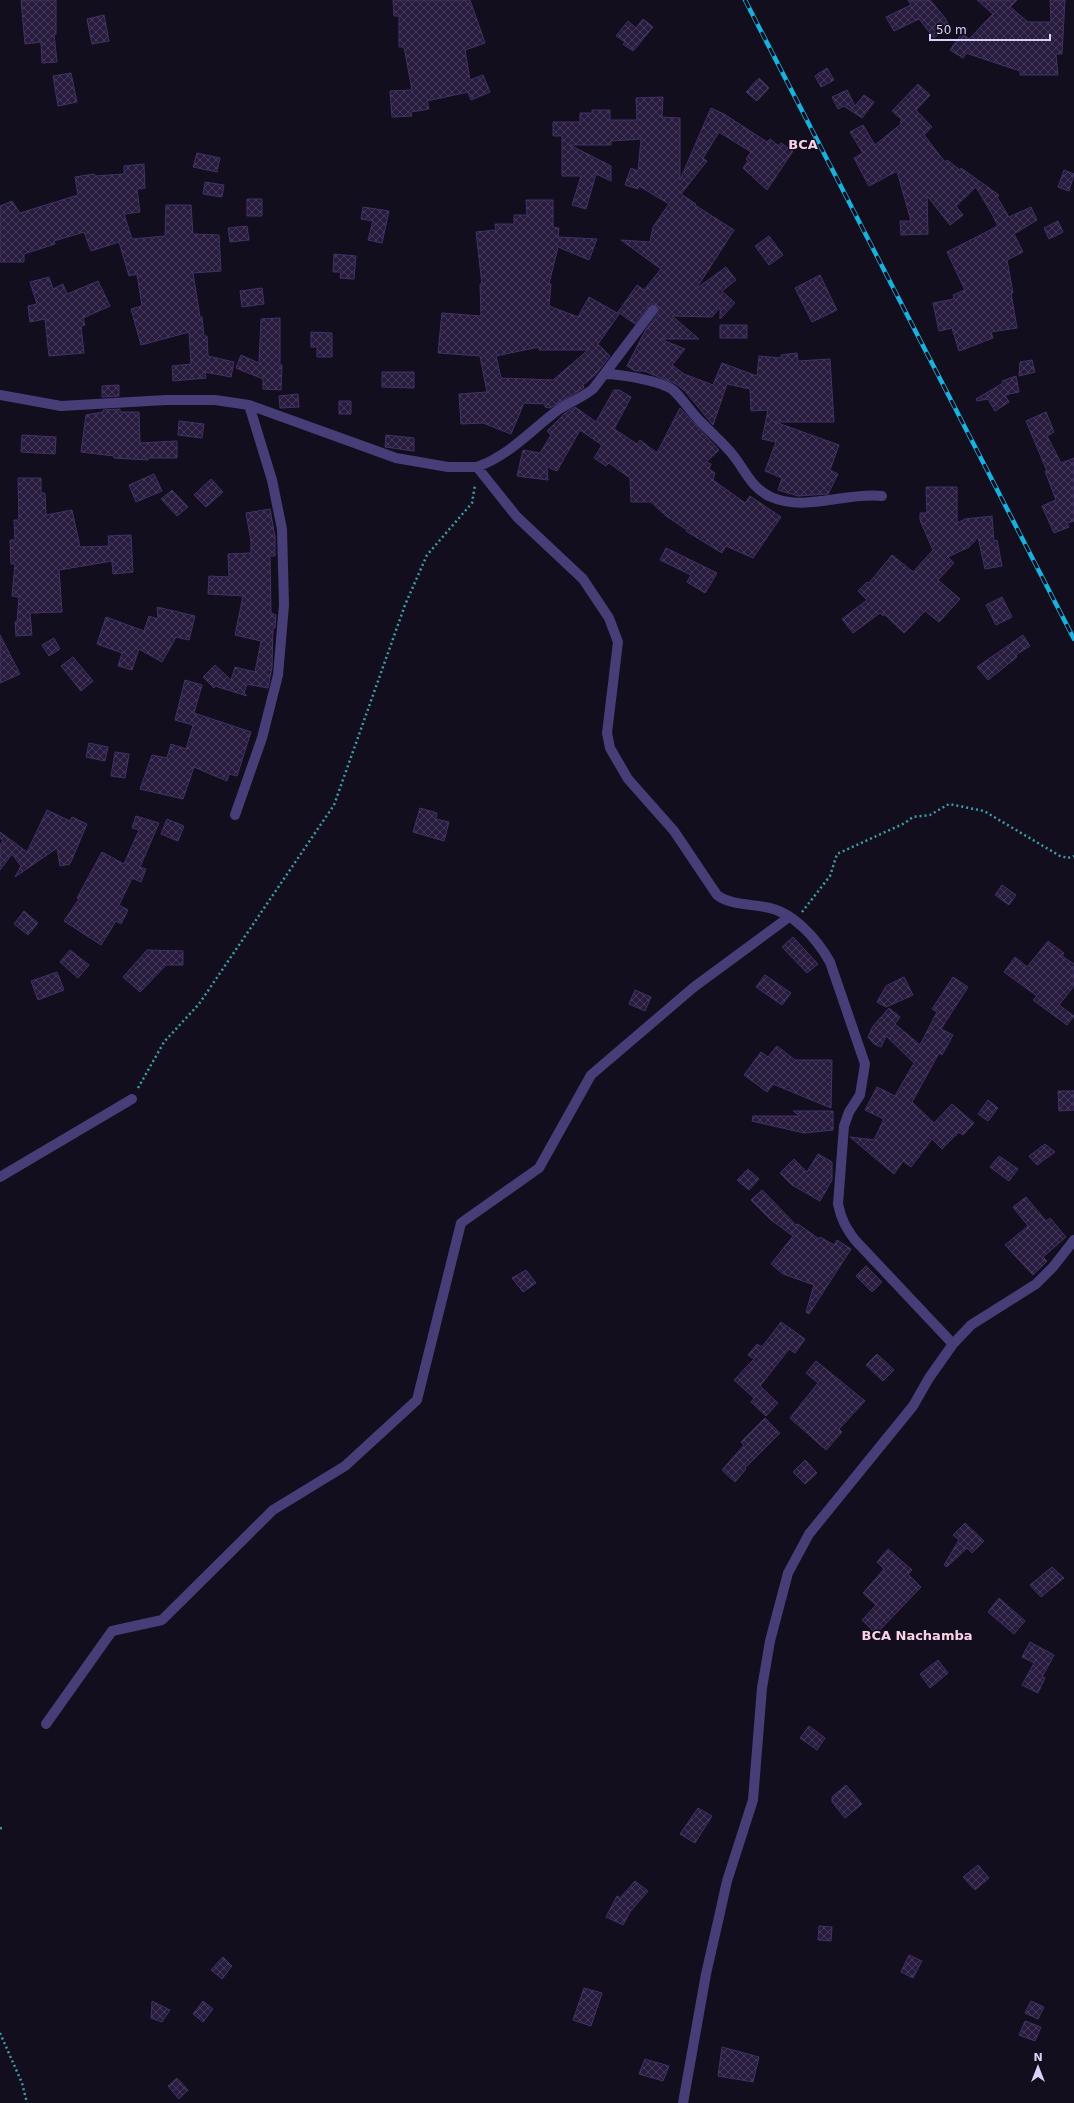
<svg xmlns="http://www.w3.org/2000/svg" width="1074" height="2103" viewBox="0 0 1074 2103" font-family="'DejaVu Sans',sans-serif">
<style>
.building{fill:url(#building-cross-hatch);stroke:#423167;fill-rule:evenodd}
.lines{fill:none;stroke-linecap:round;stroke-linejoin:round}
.path{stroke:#399ea5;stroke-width:2.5;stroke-dasharray:2 3;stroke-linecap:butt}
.minor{stroke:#473e78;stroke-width:10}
.rail-casing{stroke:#17b3e0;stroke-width:4.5}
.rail{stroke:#130e1e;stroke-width:3;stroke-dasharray:9;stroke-linecap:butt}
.labels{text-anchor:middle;stroke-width:3;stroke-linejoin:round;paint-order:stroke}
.quarter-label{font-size:13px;font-weight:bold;fill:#fad2e7;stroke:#130e1e}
</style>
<defs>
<pattern id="building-cross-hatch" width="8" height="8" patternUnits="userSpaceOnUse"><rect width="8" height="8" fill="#271c3d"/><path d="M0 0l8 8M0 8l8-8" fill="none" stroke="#463c5a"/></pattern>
</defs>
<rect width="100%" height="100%" fill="#130e1e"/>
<path class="building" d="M21,0H56V34H54L57,62L42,63L41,42L25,44Z
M393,0H470L485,43L465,50L470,80L483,75L490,92L471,100L468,92L427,101L429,109L411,112L412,116L392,117L390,91L412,90L404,47H399V16H394Z
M908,0H930L945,18L949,26L934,38L919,19L894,31L886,17L911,5Z
M977,0H1017L1010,7L1028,22H1051L1050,0H1065L1062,54H1056L1058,75H1020V71L966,53L963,58L950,50L962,33L969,39L993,14Z
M104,15L109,41L92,44L87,19Z
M643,19L653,27L633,51L623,44L625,42L616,36L628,21L636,28Z
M827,68L834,80L821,87L815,76Z
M71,73L77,102L58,106L53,76Z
M759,78L769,88L757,101L746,92Z
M918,84L930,95L916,110L932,127L924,135L945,162L947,160L960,170L961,168L999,195L997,197L1009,217L1031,207L1037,220L1014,234L1023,252L1007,260L1013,293H1011L1017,328L991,332L993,338L959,351L952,328L939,331L933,303L954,299L953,295L965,290L947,252L998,226L992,214L976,187L956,206L963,215L950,225L927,196L928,234L901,235L900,221H911L897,171L869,186L854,158L863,153L850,132L863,125L875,145L901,124L900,122L902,120L892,111Z
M847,90L855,106L864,95L874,102L862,118L844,106L838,109L832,97Z
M663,97L662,117L680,118V180L711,108L724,114L767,142L770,139L779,146L781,143L793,151L767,190L743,168L748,161L746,159L751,152L719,132L703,158L707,161L681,194L696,204L695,205L734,230L696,289L726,267L736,280L722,291L735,303L720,319V307L712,317L672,316L699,339H660L685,349L672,365L684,374L713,385L722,363L757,376L759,356L781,358V355L797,353L798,361L830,359L834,422H775L839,445L830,470L838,474L828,494L798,496L778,490L782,478L765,471L776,442L762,439L768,410L751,411L750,389L727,384L713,425L684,390L676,384L644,371H635L627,366L645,331L658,314L659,308L654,304H650L635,324L618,312L637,285L644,290L661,269L621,240L650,242L653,227L669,204L639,186L638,189L625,185L631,168L638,171L641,139L611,141V145H570L611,166V181L596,174L586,209L572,205L581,176H562V136H553V122H580V113H592V110H610V120H637L636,98Z
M197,153L220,158L217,172L193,167Z
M144,164L145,188L137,189L140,212L124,214L132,239L165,236L166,205H191L193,234L219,235L221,271L193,273L200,317H202L204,336H207L208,356L234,362L231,377L205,372L206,378L173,381L172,366L191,364L189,332L141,345L131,309L142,306L137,274L129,276L119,242L91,251L84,232L54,241L55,244L24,254V262H0V206L12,201L20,213L78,195L75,177L94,174L95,176L124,174V166Z
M1064,170L1074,174L1069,191L1058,187Z
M205,182L224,185L222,197L203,194Z
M247,199H262V216H247Z
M526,200H553V227L559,228L558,237L597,239L589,260L558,247L549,284H551L549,306L578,317L589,297L619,314L598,344L610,356L596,374L583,385L584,388L550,408L545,407V404L524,403L511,434L483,423L461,424L459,394L487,392L480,356L438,353L442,313L481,316L480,284H482L476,232L496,230L495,224H514V215H527ZM539,347V350H588L553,380L501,378L496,356Z
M363,207L389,211L382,243L368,240L373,221L361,219Z
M1058,221L1063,232L1049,239L1044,228Z
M247,226L249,240L230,242L228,228Z
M769,236L783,255L769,265L755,246Z
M334,254L356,256L354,279L340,278L341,272H333Z
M820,275L837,310L812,322L795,288Z
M49,277L53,289L63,284L67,294L98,281L110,306L83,318L85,325L81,326L84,353L49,356L45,319L30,322L28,306L37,304L30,282Z
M262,288L264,304L242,307L240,291Z
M280,318V365H282L281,390L263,389V379L236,368L241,355L259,363L261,319Z
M720,325H747V338H720Z
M311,332L332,333V357H317V347H311Z
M1032,360L1035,372L1019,376L1020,362Z
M382,372H414V388L382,387Z
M1016,376L1019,392L1005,395L1009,402L995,411L988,399L977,401L976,399L1003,383L1002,381Z
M119,385V396L102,397V386Z
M614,390H619L631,397L614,429L637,444L640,440L657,453L680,408L719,450L706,462L711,464L709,469L715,473L713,480L745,503L750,496L781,517L753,558L726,546L722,553L686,531L687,530L666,516L651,502H631L630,478L609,463L606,466L594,458L602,445L580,430L557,471L547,467L548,480L517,476L523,450L540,453L551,435L547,431L565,413L575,407L596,422Z
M298,394L299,407L280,408L279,396Z
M339,401H351V414H339Z
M120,409V412H139L140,443L177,441V458H148V460L114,458V456L81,452L86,415L103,412V410Z
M1046,412L1054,432L1047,436L1061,463L1074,458V521L1067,523L1069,527L1054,533L1042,506L1056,500L1045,471H1047L1026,421Z
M179,421L204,424L202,438L178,435Z
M22,435L56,437L55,454L21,452Z
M386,435L414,438V451L385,447Z
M154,474L162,491L136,502L129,485Z
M18,478H41V493H45L46,515L72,510L80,547L109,546L108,536L131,535L133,572L113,574L112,561L59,570L62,612L30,613L32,635L16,636L15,622H17L19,597L12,596L15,564H11L10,540H15L14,520H19Z
M211,479L223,492L206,507L194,495Z
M926,487H957V523L965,519L992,516L994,541L997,540L1002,566L985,569L978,537L969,547L948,557L954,563L938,580L960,599L939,622L925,611L904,633L884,614L883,616L880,613L853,633L842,619L867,600L858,591L867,582L869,583L892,555L913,572L933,550L920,520V513H927Z
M172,490L188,507L177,516L161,499Z
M270,509L275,537V556H270L271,613L276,615L275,628H273L272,667L268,688L247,684L244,693L247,696L215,686L214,688L203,677L215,665L231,680L235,667L255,672L261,641L235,635L243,596L208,594L209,576L229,577L228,554L251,553V541L246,513Z
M666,548L717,573L705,593L687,582L691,575L660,560Z
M1002,597L1012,617L996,625L986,605Z
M157,607L195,616L189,640L176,637L162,662L139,649L132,670L118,666L122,653L97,644L106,617L144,631L149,616L158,619Z
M0,635L20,674L0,683Z
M1023,635L1030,646L1016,655L1017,657L988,680L977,667Z
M54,638L60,649L49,656L42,645Z
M73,657L93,681L81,691L61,666Z
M185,680L202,685L194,713L251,732L237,776L229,774L227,781L194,767L183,799L140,789L152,755L167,758L171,744L186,749L193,725L175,720Z
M89,743L108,747L105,761L86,757Z
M115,752L129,754L125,778L111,776Z
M420,808L437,813L436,819L449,822L444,841L413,832Z
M47,810L70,821L72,817L87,824L70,864L60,866L57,848L15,877L21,866L12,854L0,870V845L3,841L0,838V832L27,852Z
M136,816L159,823L140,867L146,869L141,882L132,878L119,905L128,910L121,924L116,921L101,945L64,921L79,899L77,898L102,852L124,864L139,830L132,828Z
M167,819L184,826L178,841L161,834Z
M1002,885L1016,895L1009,905L995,895Z
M24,911L38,923L28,935L14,924Z
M793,937L818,964L807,973L782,947Z
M1048,941L1064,953L1062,956L1074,964V986L1059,1005L1074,1016L1067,1025L1033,1000L1037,996L1004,972L1015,957L1027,967Z
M70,950L89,965L78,978L60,962Z
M147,950L183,951V965H166L140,992L123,977Z
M57,972L64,990L38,1000L31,981Z
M765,975L791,993L782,1005L756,987Z
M904,977L913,995L886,1007L877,1002L886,986Z
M953,977L968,987L941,1029L953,1035L942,1055L939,1053L912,1102L934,1123L952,1104L974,1123L963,1135L959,1132L942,1149L932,1139L911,1167L903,1161L894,1174L850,1137L874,1140L884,1119L865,1110L877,1087L895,1096L914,1063L886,1036L881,1047L874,1044L868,1037L873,1026L889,1008L900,1017L895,1024L920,1045L937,1012L932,1009Z
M635,990L651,997L645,1011L629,1004Z
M777,1046L795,1060H832L831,1108L773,1084L767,1092L744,1075L761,1052L768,1057Z
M1058,1091H1074V1110L1059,1111Z
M988,1100L998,1108L988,1121L978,1114Z
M793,1111H833V1130L804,1133L752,1121L753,1116H800Z
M1045,1144L1055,1152L1037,1165L1029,1156Z
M818,1154L832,1162V1180L820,1201L792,1185L780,1173L794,1159L807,1172Z
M999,1156L1018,1169L1009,1181L990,1167Z
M748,1169L759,1179L749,1190L737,1180Z
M762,1190L796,1225L798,1224L819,1239L820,1237L834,1245L837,1240L851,1249L809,1314L806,1312L814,1285L783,1274L771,1264L793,1236L771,1220L751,1200Z
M1026,1197L1046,1221L1050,1218L1066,1237L1043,1257L1047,1261L1033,1275L1005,1245L1028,1226L1013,1207Z
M866,1266L882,1282L872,1292L856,1276Z
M526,1270L536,1283L523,1292L512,1278Z
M781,1322L805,1339L795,1353L789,1349L760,1386L778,1403L766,1416L751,1402L754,1398L734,1380L754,1359L748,1355L757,1344L762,1347Z
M877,1354L894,1370L883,1381L866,1365Z
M816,1361L865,1401L839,1429L842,1432L826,1450L790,1418L818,1383L806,1373Z
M765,1418L780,1433L745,1468L746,1469L735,1482L722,1470L744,1445L741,1442Z
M805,1460L817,1473L805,1484L793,1472Z
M965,1523L984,1541L972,1553L967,1548L947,1567L944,1565L959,1540L953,1535Z
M888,1549L912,1570L908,1574L921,1587L876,1634L862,1620L876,1605L863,1593L884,1569L877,1562Z
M1052,1567L1064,1578L1041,1597L1030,1585Z
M999,1598L1025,1621L1014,1634L988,1612Z
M1030,1642L1054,1655L1042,1677L1045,1678L1038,1693L1022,1685L1034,1663L1022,1657Z
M938,1660L948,1673L930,1688L920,1674Z
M809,1726L825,1738L817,1750L800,1738Z
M846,1785L862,1804L845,1818L832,1802V1797Z
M698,1808L712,1816L695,1843L680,1834Z
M978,1865L989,1878L975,1890L963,1877Z
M635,1881L648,1891L630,1912L623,1925L606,1917L617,1896L620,1898Z
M819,1926L832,1927L831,1941L818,1940Z
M909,1955L922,1961L913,1978L901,1972Z
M223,1957L232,1966L222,1979L211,1970Z
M584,1988L602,1993L591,2026L573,2020Z
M152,2001L170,2010L162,2022L151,2018Z
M203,2001L213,2009L203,2022L193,2014Z
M1031,2001L1044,2007L1038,2019L1025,2013Z
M1025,2021L1041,2027L1035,2041L1019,2035Z
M722,2047L759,2057L753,2082L718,2076Z
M645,2059L669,2066L663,2081L639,2074Z
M177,2078L188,2090L179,2099L168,2086Z"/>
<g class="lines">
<path class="path" d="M802,912L830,876L837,854L905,823L913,817L930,815L949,804L984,811L1060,856L1068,858L1074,856
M138,1088L164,1042L199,1004L334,805L405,605L427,555L472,503L475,485
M0,1828L4,1829
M0,2033L22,2083L27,2103"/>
<path class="minor" d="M605,374C620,374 661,381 673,390C682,398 690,411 699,420C710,432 723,442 733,455C745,470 752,489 771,497C805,512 846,492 882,496
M0,395L61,406L166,400H215L249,405L396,458L448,467H477L517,517L583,579L609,618L618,642L607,733L610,748L628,779L674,831L717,895C730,905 750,904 765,907C793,911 817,939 830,962L865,1064L860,1095L849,1112L844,1126L838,1204C841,1219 846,1228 855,1240L953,1344
M477,467C510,455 531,430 558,410C569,402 582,398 593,389L653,310
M235,815L262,738L278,675L284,605L282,529L272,480L249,405
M0,1177L132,1099
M46,1724L112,1631L162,1620L273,1510L345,1466L417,1400L461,1223L539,1168L591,1075L694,987L789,917
M683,2103L706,1974L719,1917L727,1881L753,1800L762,1688L770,1641L788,1573L809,1534L913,1406L929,1378L953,1344L971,1325L1036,1284L1053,1267L1074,1240"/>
<g class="rail-casing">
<path id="rail" d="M745,0L1074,639"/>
</g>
<use href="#rail" class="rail"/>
</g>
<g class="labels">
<g class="quarter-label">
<text x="803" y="149">BCA</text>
<text x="917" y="1640">BCA Nachamba</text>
</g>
</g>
<g transform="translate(1038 2067)" stroke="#130e1e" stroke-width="3" paint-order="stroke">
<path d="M0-3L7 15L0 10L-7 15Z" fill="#dad0fa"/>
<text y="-6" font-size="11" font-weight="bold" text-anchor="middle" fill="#dad0fa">N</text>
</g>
<path d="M930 34v6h120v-6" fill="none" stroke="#dad0fa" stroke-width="2"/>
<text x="936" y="34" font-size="12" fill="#dad0fa" stroke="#130e1e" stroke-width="3" paint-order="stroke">50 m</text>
</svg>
